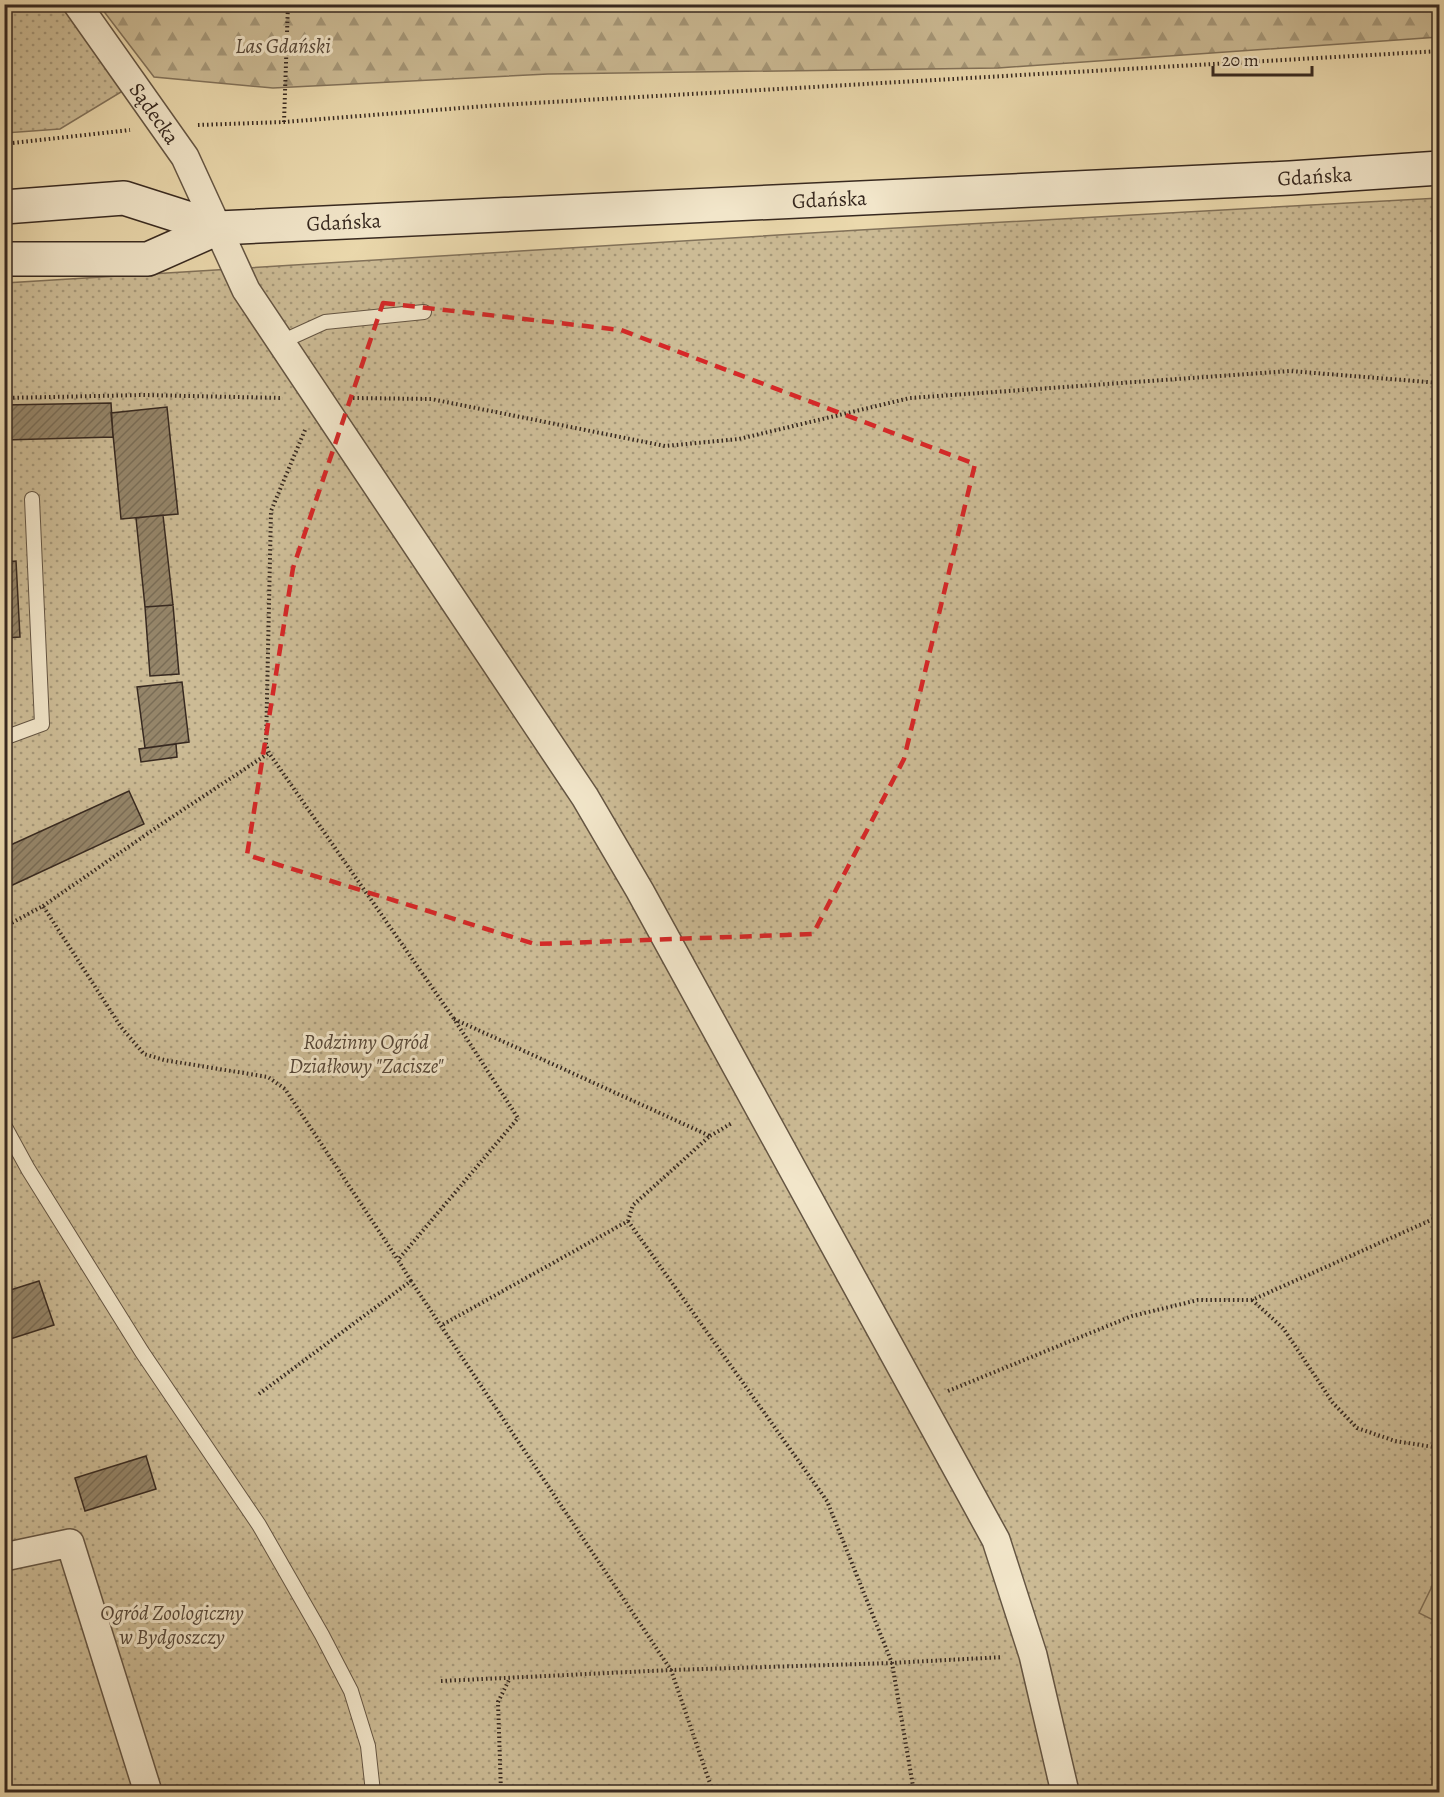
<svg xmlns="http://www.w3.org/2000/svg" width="1444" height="1797" viewBox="0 0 1444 1797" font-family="Alegreya,serif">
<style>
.forest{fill:url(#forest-firs);stroke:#82725a;stroke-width:1.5}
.park{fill:url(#park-dots);stroke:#82725a;stroke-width:1.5}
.pitch{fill:#ccbb95;stroke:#82725a;stroke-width:1.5}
.building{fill:url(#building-hatch);stroke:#372920;stroke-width:1.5}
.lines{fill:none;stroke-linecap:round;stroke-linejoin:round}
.lane-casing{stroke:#645543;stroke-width:16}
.street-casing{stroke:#645543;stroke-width:30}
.secondary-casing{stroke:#372920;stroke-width:36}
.path{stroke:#372920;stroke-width:4;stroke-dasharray:1.5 3;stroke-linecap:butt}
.lane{stroke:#f2e6ca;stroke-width:14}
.street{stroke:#f2e6ca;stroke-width:27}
.secondary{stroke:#f2e6ca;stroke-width:33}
.marked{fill:none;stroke:#d62828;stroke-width:4.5;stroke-dasharray:12 8;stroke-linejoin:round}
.labels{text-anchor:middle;stroke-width:6;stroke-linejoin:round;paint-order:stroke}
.park-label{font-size:21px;font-style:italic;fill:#554637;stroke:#f2e6ca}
.street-label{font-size:21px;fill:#372920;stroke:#f2e6ca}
</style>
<defs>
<pattern id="forest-firs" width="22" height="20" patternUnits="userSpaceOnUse" patternTransform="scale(1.5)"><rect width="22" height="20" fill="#ccbb95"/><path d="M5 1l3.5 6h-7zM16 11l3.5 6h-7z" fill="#a69879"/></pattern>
<pattern id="park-dots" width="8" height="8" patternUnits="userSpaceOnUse" patternTransform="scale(1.5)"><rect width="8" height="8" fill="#ccbb95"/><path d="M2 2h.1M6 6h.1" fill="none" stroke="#a69879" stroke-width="1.8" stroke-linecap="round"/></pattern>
<pattern id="building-hatch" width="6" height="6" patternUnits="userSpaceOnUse" patternTransform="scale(1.5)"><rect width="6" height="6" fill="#958569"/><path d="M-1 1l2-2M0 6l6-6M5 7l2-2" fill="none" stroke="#7a6d56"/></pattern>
</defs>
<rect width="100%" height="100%" fill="#ebd9ad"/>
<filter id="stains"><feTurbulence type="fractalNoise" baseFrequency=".00333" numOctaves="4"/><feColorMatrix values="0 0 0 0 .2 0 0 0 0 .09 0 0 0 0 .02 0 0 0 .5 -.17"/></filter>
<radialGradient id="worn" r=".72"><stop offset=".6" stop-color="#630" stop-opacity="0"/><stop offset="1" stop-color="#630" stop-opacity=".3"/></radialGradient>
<path class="forest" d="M1439,4V37L998,68L548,74L273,88L154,77L99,5Z"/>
<path class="park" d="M5,5H67L126,89L60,129L5,133Z
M1439,198V1792H5V283L860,230Z"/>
<path class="pitch" d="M1439,1572V1623L1419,1613Z"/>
<path class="building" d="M111,403L113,437L4,440V405Z
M167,407L178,514L121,519L111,413Z
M163,515L173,605L145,607L136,518Z
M16,561L20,637L4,638V562Z
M173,605L179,674L150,676L145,607Z
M182,682L189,742L145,748L137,687Z
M176,744L177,757L141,762L139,749Z
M129,791L144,824L4,889V848Z
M39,1281L54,1325L4,1341V1292Z
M146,1456L156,1489L85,1511L75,1478Z"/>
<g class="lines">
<g class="lane-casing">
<path id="lane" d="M281,342L325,322L424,312
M4,738L42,724L32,499
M4,1125L28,1169L142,1352L259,1525L322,1635L351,1691L368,1746L373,1792"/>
</g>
<g class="street-casing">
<g id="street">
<path id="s1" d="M77,4L185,157L246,290L585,797L640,891L996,1540L1033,1655L1065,1792"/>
<path d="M4,1557L70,1543L148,1792"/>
</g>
</g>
<g class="secondary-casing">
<g id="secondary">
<path id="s2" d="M4,207L124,198L218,228L1290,178L1440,168"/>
<path d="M4,259H148L218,228"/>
</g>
</g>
<path class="path" d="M284,122L288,4
M198,125L284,122L499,105L1440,51
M4,144L130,130
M4,398L143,395L283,398
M353,398L431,399L665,446L739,439L910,398L1290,371L1440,383
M305,430L271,511L266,745L269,753L454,1019
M43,906L160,825L269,753
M4,927L43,906L121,1027L144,1054L164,1060L268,1077L285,1089L398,1260
M710,1136L732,1123
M628,1221L827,1501L892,1663L914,1792
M411,1281L398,1260L518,1118L454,1019L710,1136L633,1205L628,1221L442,1325
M1252,1300L1283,1328L1333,1403L1357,1428L1395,1441L1440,1448
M948,1391L1132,1316L1198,1300H1252L1440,1216
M259,1394L411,1281L671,1670L713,1792
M441,1681L671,1670L892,1663L1003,1657
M501,1792L498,1702L510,1678"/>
<use href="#lane" class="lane"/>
<use href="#street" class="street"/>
<use href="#secondary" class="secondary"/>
</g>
<path class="marked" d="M383,303L621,330L975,464L904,759L813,934L535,944L247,855L293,568Z"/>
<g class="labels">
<g class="park-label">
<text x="283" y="53">Las Gdański</text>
<text x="366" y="1049">Rodzinny Ogród<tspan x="366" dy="24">Działkowy "Zacisze"</tspan></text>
<text x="172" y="1620">Ogród Zoologiczny<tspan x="172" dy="24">w Bydgoszczy</tspan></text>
</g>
<g class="street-label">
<text dy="7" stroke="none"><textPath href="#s1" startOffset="134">Sądecka</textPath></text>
<text dy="7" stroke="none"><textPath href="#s2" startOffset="1317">Gdańska</textPath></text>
<text dy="7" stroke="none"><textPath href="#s2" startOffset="831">Gdańska</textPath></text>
<text dy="7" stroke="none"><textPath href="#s2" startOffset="345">Gdańska</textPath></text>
</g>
</g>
<rect width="1444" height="1797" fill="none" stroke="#ebd9ad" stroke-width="24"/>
<rect x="6" y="6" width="1432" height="1785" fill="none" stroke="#372920" stroke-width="3"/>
<rect x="12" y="12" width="1420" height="1773" fill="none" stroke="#372920" stroke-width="1.5"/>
<path d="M1213 66v9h99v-9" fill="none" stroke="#372920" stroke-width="3"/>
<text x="1222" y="66" font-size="18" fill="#372920" stroke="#f2e6ca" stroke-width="4.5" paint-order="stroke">20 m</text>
<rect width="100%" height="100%" filter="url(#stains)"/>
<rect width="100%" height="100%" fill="url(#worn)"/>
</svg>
